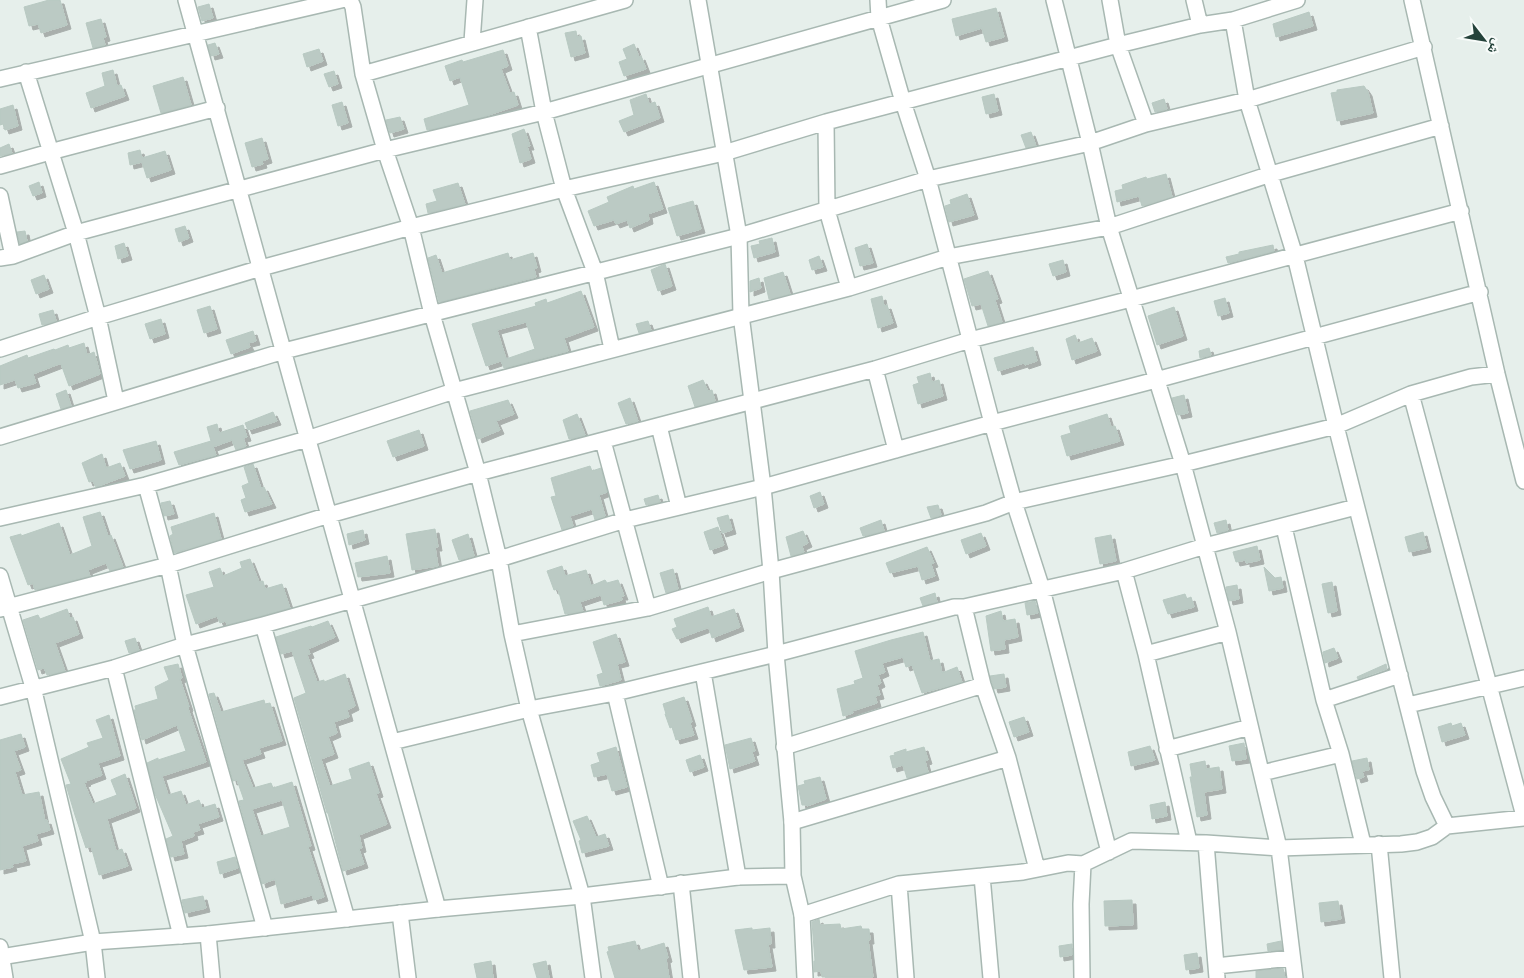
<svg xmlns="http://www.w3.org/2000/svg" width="1524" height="978" viewBox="0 0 1524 978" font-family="Manrope,'Noto Naskh Arabic',sans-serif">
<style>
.building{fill:#bbcac4;stroke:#b8c9c2;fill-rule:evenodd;filter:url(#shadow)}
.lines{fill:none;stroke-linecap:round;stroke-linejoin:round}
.minor-casing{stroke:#a8b8b2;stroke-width:18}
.tertiary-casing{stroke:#a8b8b2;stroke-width:18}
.minor{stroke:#fff;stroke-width:15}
.tertiary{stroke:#fff;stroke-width:15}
</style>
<defs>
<filter id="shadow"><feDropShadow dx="4" dy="4" stdDeviation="0" flood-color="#0004"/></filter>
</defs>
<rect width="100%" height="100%" fill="#e6efeb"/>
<path class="building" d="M49,0H60L67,25L41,33L38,24L29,26L24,7Z
M209,4L213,18L202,21L198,7Z
M996,8L1004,37L986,42L982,28L956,36L952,19Z
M1309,12L1313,26L1276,37L1273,24Z
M101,19L106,37L103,38L105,45L93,48L86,23Z
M576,31L577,37L581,36L585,53L571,57L565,33Z
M215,43L219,54L211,56L208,45Z
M634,44L639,57L641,56L646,69L624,76L619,62L627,59L623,49Z
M319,49L323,61L307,67L303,54Z
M503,50L508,66L501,69L510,93L514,92L518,105L480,118L427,130L424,119L469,105L460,77L450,81L445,66L462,60L463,62Z
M113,70L117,86L121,85L125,96L91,108L86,93L105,86L102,73Z
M334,71L338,84L329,87L324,74Z
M183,77L191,105L161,113L153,86Z
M1364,86L1368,92L1373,113L1337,121L1331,93L1337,92V90Z
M646,94L649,104L655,102L660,118L624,132L619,121L634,115L630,100Z
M994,94L998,111L986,114L982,97Z
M1164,99L1167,109L1155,112L1152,103Z
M342,102L348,123L338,126L332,105Z
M13,105L18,126L5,130L3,124L0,125V109Z
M400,117L404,129L390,133L386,120Z
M524,129L530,146H527L531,159L520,163L512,134Z
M1031,132L1036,146L1026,148L1021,135Z
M262,138L268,159L262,161L263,164L252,167L245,143Z
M9,144L12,153L0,156V148Z
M140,150L142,158L165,151L171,170L147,178L142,162L130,165L128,153Z
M1166,174L1172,197L1142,206L1139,196L1117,202L1115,191L1123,189L1122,185L1146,177L1147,179Z
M39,182L42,193L33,196L29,186Z
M654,182L663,209L648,214L649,220L630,228L627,220L616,224L614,220L594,226L588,211L609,202L607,197L633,186L634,189Z
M458,183L465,204L428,213L426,204L437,201L433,190Z
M967,194L974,215L949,222L945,206L951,204L950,200Z
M693,201L701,229L677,236L668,208Z
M185,226L189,238L179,242L175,229Z
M25,231L27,241L20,244L17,232Z
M772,238L775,252L754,258L751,246L760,244L759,241Z
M124,243L128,256L118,259L115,246Z
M867,244L873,263L860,266L855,248Z
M1273,245L1274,251L1228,263L1226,257L1239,254V252Z
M508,253L510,260L533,253L537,268L534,269L536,277L439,302L428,258L436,255L442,273Z
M819,256L823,267L812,270L809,260Z
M1063,260L1066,272L1053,276L1049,264Z
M665,264L672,286L658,291L651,270Z
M988,271L998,299L995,300L1002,322L988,326L981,304L972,306L964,279Z
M783,272L790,294L769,299L764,278Z
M44,275L49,289L36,294L31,280Z
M759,278L761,288L750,292V281Z
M581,291L594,327L564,338L568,351L504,368L501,361L486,366L472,324L536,306L535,303L546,299L547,303ZM526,322L535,349L506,359L497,330Z
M882,296L884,306L887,305L893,323L878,328L871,299Z
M1225,298L1229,313L1218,316L1214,301Z
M210,306L217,329L204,333L197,310Z
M1174,307L1183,336L1157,345L1148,316Z
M53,310L56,321L42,325L39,314Z
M161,319L165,334L150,339L145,324Z
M648,321L651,330L639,333L636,324Z
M253,331L256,341L248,343L250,347L231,354L226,340Z
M1075,335L1078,343L1092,338L1097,351L1072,360L1066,339Z
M84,343L87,355L94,352L100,374L69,386L61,364H59L33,374L36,383L18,388L15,380L0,385V366L27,355L28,358L54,349L55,350L68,345L69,348Z
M1033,347L1037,361L1025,365L1024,363L998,371L994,358Z
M1209,348L1211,355L1200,358L1199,351Z
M930,373L932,382L939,380L943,396L918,404L913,385L919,383L917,377Z
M703,380L708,391L712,390L715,401L695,407L688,386Z
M66,390L71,406L61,409L56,394Z
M1184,395L1188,413L1178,415L1172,398Z
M630,398L638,421L626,424L618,403Z
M508,400L514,414L496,421L500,430L478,439L470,411Z
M273,412L277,421L248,430L245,423Z
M577,414L585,435L569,439L563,420Z
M1107,414L1111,427L1115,426L1120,441L1067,456L1061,436L1071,433L1069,426Z
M217,424L219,433L243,425L247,437L243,438L246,446L236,450L232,440L213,447L216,455L179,465L174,452L211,441L207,427Z
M419,430L424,446L393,457L387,441Z
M156,441L161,460L130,469L123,450Z
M102,454L106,468L120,463L125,476L96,487L93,481L89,482L82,463Z
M253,464L261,488L264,487L272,504L245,512L241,500L246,498L242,486L249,483L244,467Z
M590,466L592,471L601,468L607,492L599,495L605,516L595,520L592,509L570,516L573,526L562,530L551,497L556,496L551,478Z
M820,492L824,504L814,508L810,496Z
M658,495L660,502L646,505L644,499Z
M170,501L174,514L164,516L161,503Z
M938,505L941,515L931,518L927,507Z
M100,512L108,536L111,535L123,567L110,571L106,563L88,570L90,576L35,590L33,583L28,585L10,537L21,534V536L59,523L70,555L92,546L83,517Z
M214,513L221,539L174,553L170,536L173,534L171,527Z
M728,515L732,530L722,533L717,518Z
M881,520L884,531L863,536L860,528Z
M1226,520L1228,530L1217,533L1214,523Z
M718,527L724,545L710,550L704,532Z
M435,529L438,547H435L438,566L412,570L406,534Z
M363,530L365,540L349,545L347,534Z
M803,531L808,543L802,546L804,552L791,556L786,537Z
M1423,532L1427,548L1409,552L1405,537Z
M981,533L986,546L966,554L961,540Z
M468,534L474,556L459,560L452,540Z
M1111,535L1116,561L1100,564L1095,538Z
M1257,546L1260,560L1246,563V560L1236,562L1233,552Z
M927,547L934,563L931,564L935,576L922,580L918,566L890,573L886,563Z
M387,556L390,573L358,577L355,563Z
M250,559L259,582L263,581L265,589L282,584L290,608L227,625L226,621L220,623L217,616L196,624L186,595L214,587L209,572L220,568L223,576L242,568L240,562Z
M562,566L565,576L586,570L591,586L605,580L607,583L618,580L624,596H621L622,600L604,605L601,595L580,602L583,611L565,614L558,589L554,590L547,571Z
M1264,567L1275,578L1281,577L1283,588L1269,591Z
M673,569L678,589L666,593L660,573Z
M1332,582L1337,611L1328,613L1322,584Z
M1237,585L1239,599L1229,601L1226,587Z
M935,593L937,602L923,606L920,598Z
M1185,594L1187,599L1191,597L1194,607L1168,614L1163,600Z
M1035,601L1038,613L1027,615L1025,603Z
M708,607L711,617L734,609L740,627L712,638L709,628H707L677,639L672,629L677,627L674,619Z
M67,609L70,618L73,617L79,634L55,643L65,671L47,675L44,668L38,670L23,620L38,615L40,619Z
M1001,611L1003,621L1015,619L1018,637L1004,640L1005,649L991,651L986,616Z
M328,621L335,637L308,649L310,654L307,655L317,682L324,680V682L345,674L355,706L347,710L349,717L334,722L337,733L328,737L334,754L321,759L330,786L352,779L349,769L369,762L379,793L376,794L387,824L359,835L362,848L359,849L364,864L343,871L328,813H327L294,698L306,693L292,651L281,654L276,637L311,626L312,627Z
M923,632L930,661L939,659L942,673L957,667L962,682L922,693L912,665L906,667L903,657L882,663L885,672L878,675L881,683L877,685L880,695L875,696L877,703L852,711L853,713L843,716L837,689L855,684L854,681L863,678L855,651L891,640Z
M616,634L625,662L617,664L621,680L600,686L597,675L603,673L593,642Z
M135,638L139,650L129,653L125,641Z
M1334,648L1338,658L1325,663L1323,652Z
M178,664L182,678L180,679L189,707L188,708L206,762L162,776L168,795L181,791L186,805L199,800L202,808L215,804L219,817L198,824L200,830L193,832L194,836L181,841L184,854L171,857L166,839L173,836L155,794L147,763L158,758V760L186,751L177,725L142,740L134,710H136L135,706L158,699L155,687L169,680L164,667Z
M1386,664L1387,669L1358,679L1357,677Z
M1004,674L1006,687L994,689L990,676Z
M214,693L221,712L264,700L265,704L270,703L282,741L259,748L261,754L242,760L253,788L271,783L273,788L292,782L311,846L308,847L324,897L314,900L312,895L281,904L275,879L262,884L239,801L244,800L237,780L233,781L209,694ZM282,800L290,827L261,836L252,809Z
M684,697L692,722L690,723L694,735L676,740L672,727L670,728L665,714H666L663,704Z
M109,715L120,756L98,763L102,775L86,781L87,782L84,783L93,804L117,795L111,780L125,774L136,808L107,819L116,851L122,849L128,866L99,875L91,846L86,848L75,815L66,785L71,784L61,759L89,747L87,743L103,738L96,720Z
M1024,717L1029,732L1014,737L1009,722Z
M1451,723L1452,726L1461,723L1465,735L1442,742L1438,727Z
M21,734L25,747L14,751L21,770L15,772L22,795L39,792L45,821L47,820L50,830L36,834L38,841L22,846L26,861L12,864L13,867L0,870V740Z
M751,738L755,751L752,752L755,761L730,769L725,745Z
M1244,743L1246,759L1232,761L1229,746Z
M1150,746L1155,760L1131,766L1128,752Z
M616,747L627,787L612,791L607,774L594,777L591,765L600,762L597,753Z
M924,747L928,760L925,761L928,772L907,778L903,765L893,768L890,756L895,755L894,753L906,749V752Z
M700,755L704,767L690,772L686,760Z
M1367,758L1369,770L1362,771L1364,777L1357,779L1352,761Z
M1205,761L1206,769L1219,767L1222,789L1204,792L1207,815L1197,817L1190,777H1192L1190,764Z
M820,777L826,799L807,806V805H802L798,786L805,784L804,781Z
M1165,802L1167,816L1152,819L1150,805Z
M587,816L596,837L605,834L609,846L582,853L579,841L581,840L573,821Z
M235,857L238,868L220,874L217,862Z
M203,896L206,908L185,913L182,900Z
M1132,900L1133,925L1105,926L1104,901Z
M1338,901L1341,919L1321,922L1319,903Z
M819,919L820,925L840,924L841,929L861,926L862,929H869L870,940H868L873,977H822L821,971L814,972V961H815L812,922Z
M752,928V930L770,928L771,944H768L772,967L744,970L735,930Z
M635,941L638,951L664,943L668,958L666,959L669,978H615L607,952L609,951L608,947Z
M1281,941L1282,950L1268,951L1267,944Z
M1072,944V955L1060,957L1059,946Z
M1197,953L1199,968L1186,970L1184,955Z
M491,961L493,978H477L474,964Z
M546,961L549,978H537L533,964Z
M1283,968L1285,978H1256V971Z"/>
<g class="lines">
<g class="minor-casing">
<path id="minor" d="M186,0L438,909
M350,0L353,7L363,74L385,150L411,227L432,314L478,473L499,559L512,634L529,709L582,896L593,978
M878,0L879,18L903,102L928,179L992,423L1014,502L1042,589L1109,852
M1054,0L1090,143L1109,227L1183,464L1228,632L1279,848L1295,978
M1110,0L1118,45L1146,124
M1194,0L1200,25
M1412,0L1497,374L1524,481
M1233,20L1247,100L1295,256L1336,426L1424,771L1433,797L1447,826
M528,27L544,112L564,189L595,272L612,349
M472,42L475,0
M26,72L76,233L98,317L116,401
M363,74L625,0
M0,79L341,0
M826,122L827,210L849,288
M0,166L50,152L217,108
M0,196L13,256
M0,258L13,256L76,233L385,150L544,112L943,0
M0,349L98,317L261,268L411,227L564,189L724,153L826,122L1118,45L1200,25L1233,20L1297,0
M875,369L896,450
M1411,394L1524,816
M659,426L679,507
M0,437L284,351L739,236L928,179L1090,143L1146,124L1247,100L1424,47
M603,441L648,608
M146,485L168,565L185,645L265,928
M0,518L146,485L307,439L454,391L849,288L948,257L1109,227L1271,174L1441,126
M1284,527L1324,700L1341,754L1363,844
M1124,571L1146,654L1189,842
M0,576L33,687L93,942L97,978
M964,607L983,685L1008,758L1037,869
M0,609L168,565L329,515L478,473L875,369L970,340L1131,299L1461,211
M263,625L347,919
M512,634L648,608L771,571L986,513L1014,502L1183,464L1336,426L1411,394L1471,377L1497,374
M1146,654L1228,632
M114,668L181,936
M703,672L738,877
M615,693L661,887
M0,697L114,668L185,645L263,625L499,559L625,520L763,487L992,423L1156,380L1480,292
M1324,700L1400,675
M1408,705L1524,678
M392,742L529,709L615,693L776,654L954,607H964L1124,571L1205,546L1356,507
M784,747L983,685
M1167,749L1250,727
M1262,773L1341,754
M792,822L1008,758
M1206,843L1217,978
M1379,844L1392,978
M982,876L991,978
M681,883L691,978
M899,884L906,978
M400,913L408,978
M802,915L899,884L1023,872L1068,863L1083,864L1131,841L1206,843L1279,848L1401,844L1417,842L1432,837L1447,826L1524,818
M208,934L212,978
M0,947L5,978
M1216,966L1292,958
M1082,978L1081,904L1083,864"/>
</g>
<g class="tertiary-casing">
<path id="tertiary" d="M698,0L739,236L741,315L763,487L771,571L776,654L792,822L793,876L802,915L805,978
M0,957L93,942L208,934L438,909L582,896L738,877L793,876"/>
</g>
<use href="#minor" class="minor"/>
<use href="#tertiary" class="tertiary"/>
</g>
<g transform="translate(1484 40) rotate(121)" stroke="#f7fbf9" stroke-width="4" paint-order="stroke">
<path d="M0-4L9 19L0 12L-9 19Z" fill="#24423a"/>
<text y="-8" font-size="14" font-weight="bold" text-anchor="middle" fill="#24423a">ش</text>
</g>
</svg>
